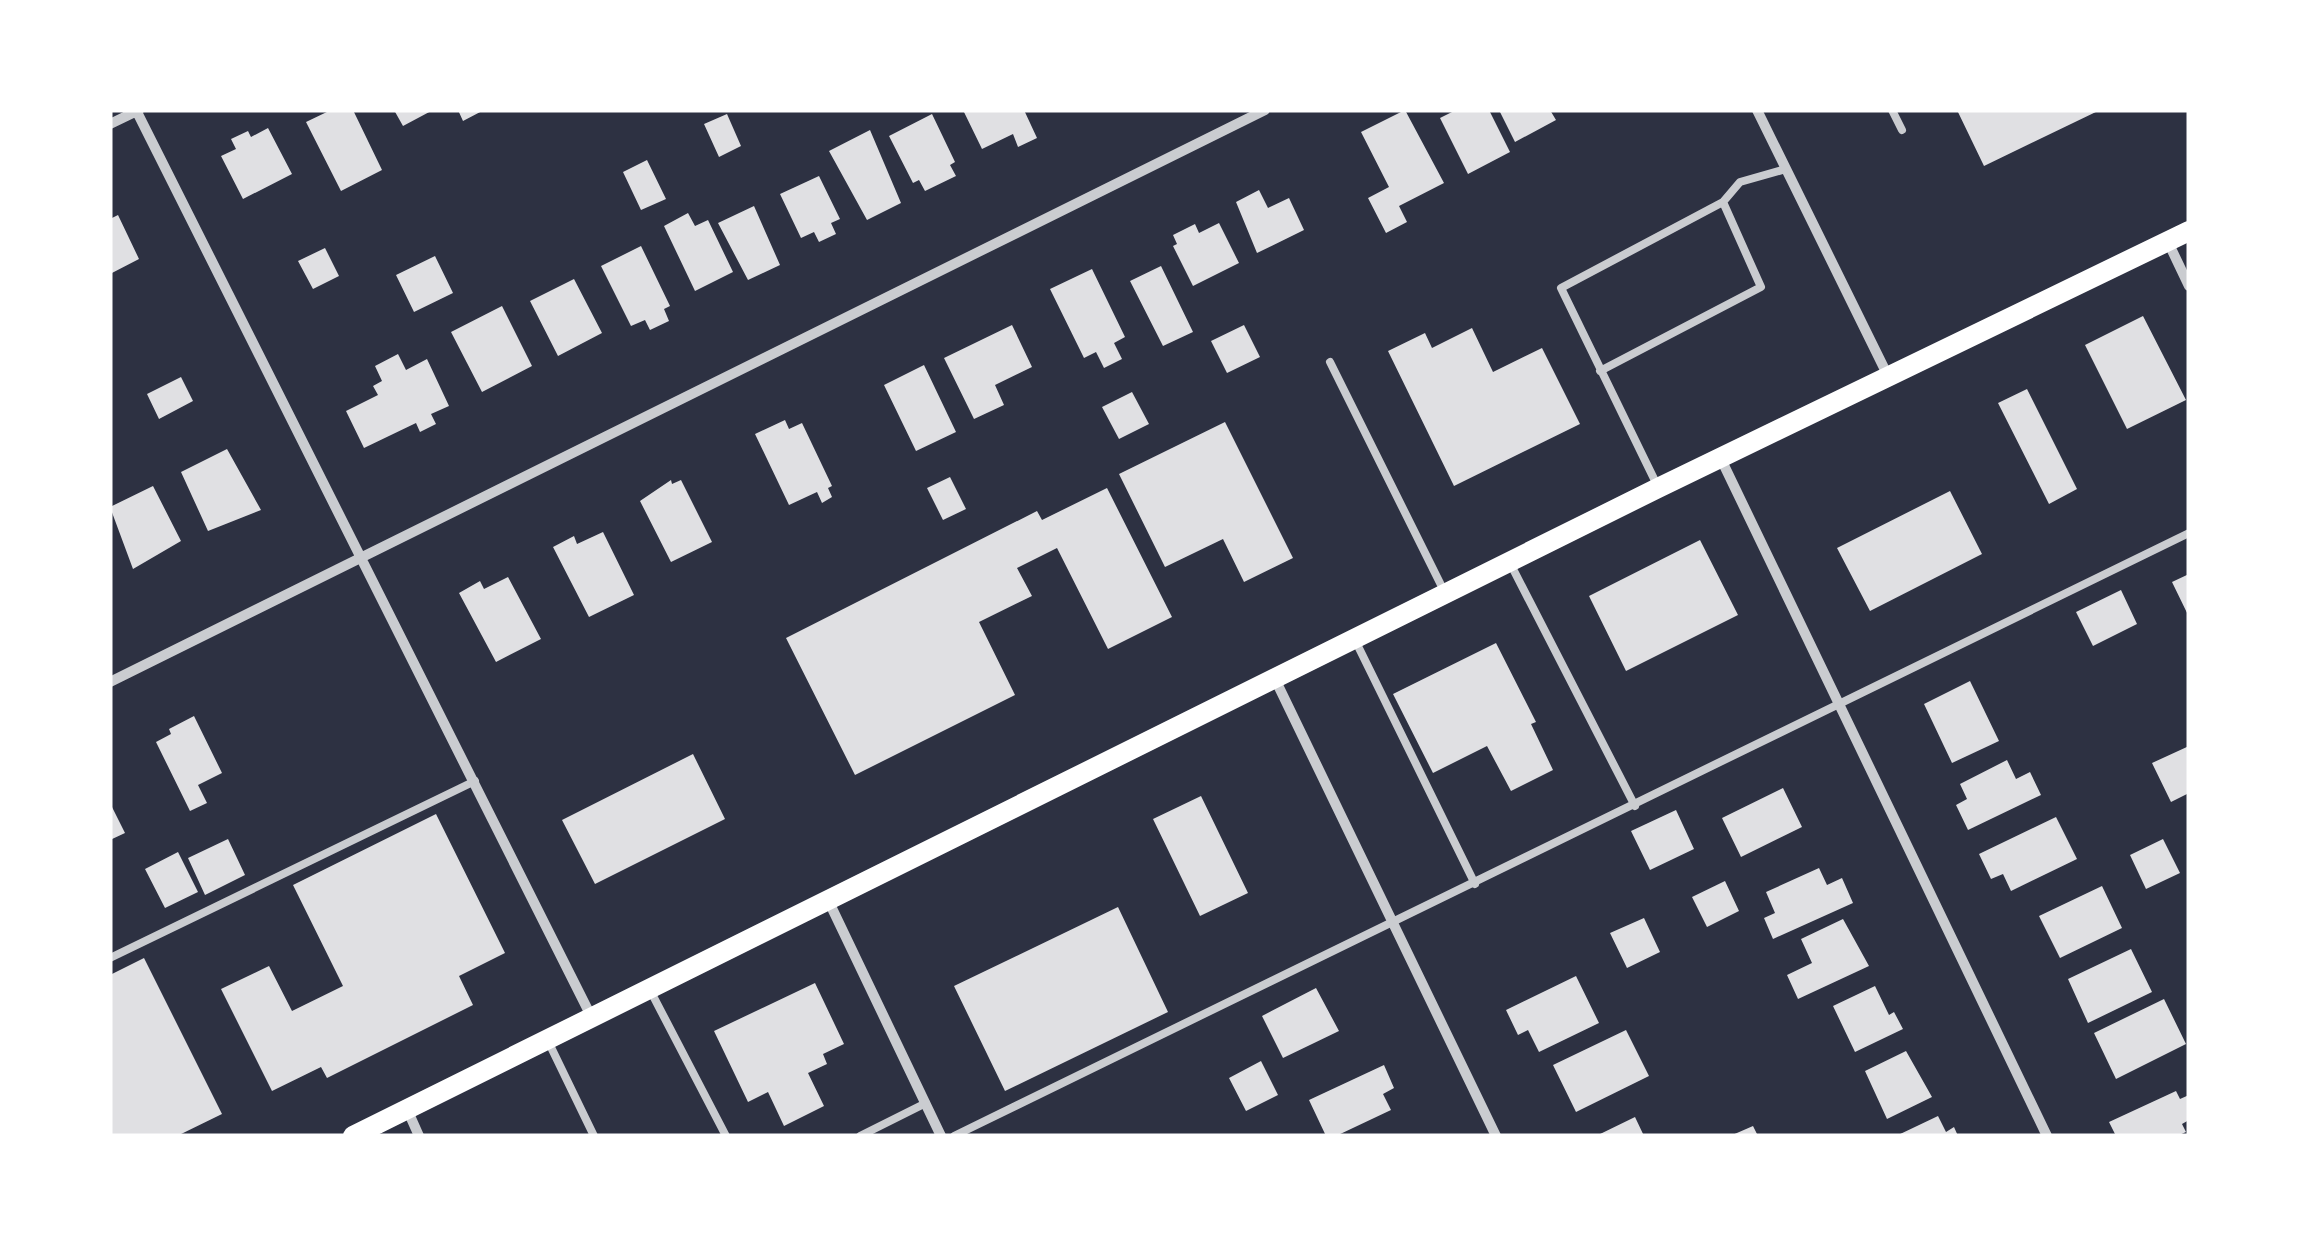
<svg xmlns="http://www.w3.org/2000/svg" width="2299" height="1246" viewBox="0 0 2299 1246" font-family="'DejaVu Sans',sans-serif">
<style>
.building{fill:#e0e0e3}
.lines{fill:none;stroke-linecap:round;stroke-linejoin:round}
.service{stroke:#caccd0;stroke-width:8}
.minor{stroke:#caccd0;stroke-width:10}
.secondary{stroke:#fff;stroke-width:20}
</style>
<rect width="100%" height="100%" fill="#2d3142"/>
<path class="building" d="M331,110H353L382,170L341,191L306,122Z
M394,110H433L403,126Z
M458,110H484L463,121Z
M963,110H1024L1037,138L1018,147L1013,134L982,149Z
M1405,110L1444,183L1399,206L1407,222L1386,233L1368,198L1389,187L1361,132Z
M1456,110H1489L1510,152L1468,174L1440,118Z
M1499,110H1550L1556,120L1515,142Z
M1957,110H2100L1984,166Z
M727,114L741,146L719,157L704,124Z
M932,114L955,162L950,165L956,176L925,191L919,180L913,183L889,136Z
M268,128L292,174L243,199L221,156L236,149L231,139L248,131L251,137Z
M870,130L901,203L867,220L829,151Z
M647,160L666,199L641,210L623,172Z
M819,176L840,219L831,223L836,234L819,242L814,232L801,238L780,194Z
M1259,190L1268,208L1289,198L1304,230L1257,253L1236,202Z
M754,206L780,265L748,280L718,223Z
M688,213L695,226L708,220L733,272L695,291L664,226Z
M118,215L139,259L110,274V219Z
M1219,223L1239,263L1193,286L1173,246L1177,244L1173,235L1195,224L1199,233Z
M641,246L670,306L664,309L669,321L650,330L645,320L631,326L601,266Z
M325,248L339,276L313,289L298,261Z
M435,256L453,293L414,312L396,275Z
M1161,266L1193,332L1163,346L1130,281Z
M1092,269L1125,337L1114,343L1122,359L1104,368L1096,352L1084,358L1050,289Z
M574,279L602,333L558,356L530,301Z
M502,306L532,366L482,392L451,332Z
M2143,316L2186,400L2127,429L2085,345Z
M1012,325L1032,367L995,385L1004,405L974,419L944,358Z
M1244,325L1260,357L1227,373L1211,341Z
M1472,328L1493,372L1542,348L1580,424L1454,486L1388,351L1425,333L1432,348Z
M398,354L406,370L427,359L449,406L431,414L436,424L420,432L416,423L364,448L346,411L378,395L373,386L382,381L375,366Z
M924,365L956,432L916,451L884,385Z
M181,377L193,401L159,419L147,394Z
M2027,389L2077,489L2049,504L1998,403Z
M1132,392L1149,424L1119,439L1102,407Z
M785,420L789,429L802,423L832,486L828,488L832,497L822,503L817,492L789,505L755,434Z
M1225,422L1293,558L1244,582L1223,539L1165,567L1119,474Z
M227,449L261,510L208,531L181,472Z
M950,477L966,509L943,520L927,488Z
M671,480L672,484L681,480L712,542L671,562L640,501Z
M153,486L181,541L133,569L110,507Z
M1107,488L1172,617L1108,649L1057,548L1017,568L1032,596L979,622L1015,695L855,775L786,638L1037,511L1042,520Z
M1950,491L1982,554L1870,611L1837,548Z
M603,532L634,595L589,617L553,547L574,536L577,544Z
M1700,540L1738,615L1626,671L1589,596Z
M2189,574V617L2172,582Z
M508,577L541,639L496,662L459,593L480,581L484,589Z
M2121,590L2137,624L2093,646L2076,612Z
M1496,643L1536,722L1531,724L1553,770L1511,791L1487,746L1433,773L1393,694Z
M1970,681L1999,741L1952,763L1924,704Z
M194,716L222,773L198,785L207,803L190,811L156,742L171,734L169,729Z
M2189,746V793L2171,802L2152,763Z
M693,754L725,819L595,884L562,820Z
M2007,760L2016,779L2030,772L2041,795L1968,830L1956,805L1967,799L1960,784Z
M1783,788L1802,827L1741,857L1722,818Z
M1201,796L1248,893L1200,916L1153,819Z
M110,803L125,833L110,840Z
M1676,810L1694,849L1650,870L1631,831Z
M436,814L505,953L459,976L473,1005L327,1078L321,1067L272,1091L221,989L269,966L292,1011L343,986L293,885Z
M2056,817L2077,859L2011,891L2003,874L1991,879L1979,854Z
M228,839L245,875L205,895L188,858Z
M2163,839L2180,873L2146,889L2130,855Z
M178,852L198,892L165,908L145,869Z
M1819,868L1827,885L1842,878L1853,903L1773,939L1764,918L1775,913L1766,892Z
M1725,881L1739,911L1707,927L1692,897Z
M2102,886L2122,928L2060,958L2039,916Z
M1118,907L1168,1012L1005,1091L954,986Z
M1644,918L1660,952L1627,968L1610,933Z
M1843,919L1869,966L1798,999L1787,975L1812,963L1801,939Z
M2131,949L2152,992L2088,1023L2068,979Z
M144,958L222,1114L177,1136H110V975Z
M1576,976L1599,1023L1539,1052L1528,1030L1518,1035L1506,1010Z
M815,983L844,1044L823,1054L827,1064L808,1073L824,1106L784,1126L768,1092L748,1102L714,1031Z
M1875,986L1889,1015L1894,1012L1903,1029L1855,1052L1833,1006Z
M1316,988L1339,1031L1283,1058L1262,1016Z
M2164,999L2186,1044L2116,1079L2094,1033Z
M1626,1030L1649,1076L1576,1112L1553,1065Z
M1906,1051L1932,1097L1887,1119L1865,1071Z
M1261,1061L1278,1095L1246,1111L1229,1078Z
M1384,1065L1394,1088L1383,1094L1391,1110L1336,1136H1326L1309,1100Z
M2176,1091L2180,1099L2189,1095V1120L2182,1124L2186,1132L2177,1136H2116L2109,1122Z
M1938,1116L1946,1132L1954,1127L1958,1136H1896Z
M1635,1117L1644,1136H1596Z
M1753,1126L1758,1136H1730Z"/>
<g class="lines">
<path class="service" d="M1892,110L1902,130
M1330,362L1445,593
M1600,371L1761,287L1723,202
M1658,487L1561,288L1723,202L1740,182L1786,169
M1511,565L1635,806
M1356,642L1475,884
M110,958L475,781
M650,990L726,1136
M548,1041L594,1136
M860,1136L926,1103
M954,1136L2189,533"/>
<path class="minor" d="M136,110L592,1018
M1757,110L1888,376
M110,124L139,110
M2168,242L2189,286
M1721,459L2047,1136
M1275,679L1496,1136
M110,682L1265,110
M829,902L941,1136
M407,1109L419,1136"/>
<path class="secondary" d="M353,1136L1658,488L2189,231"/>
</g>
<rect width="2299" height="1246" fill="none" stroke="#ffffff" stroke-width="225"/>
</svg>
